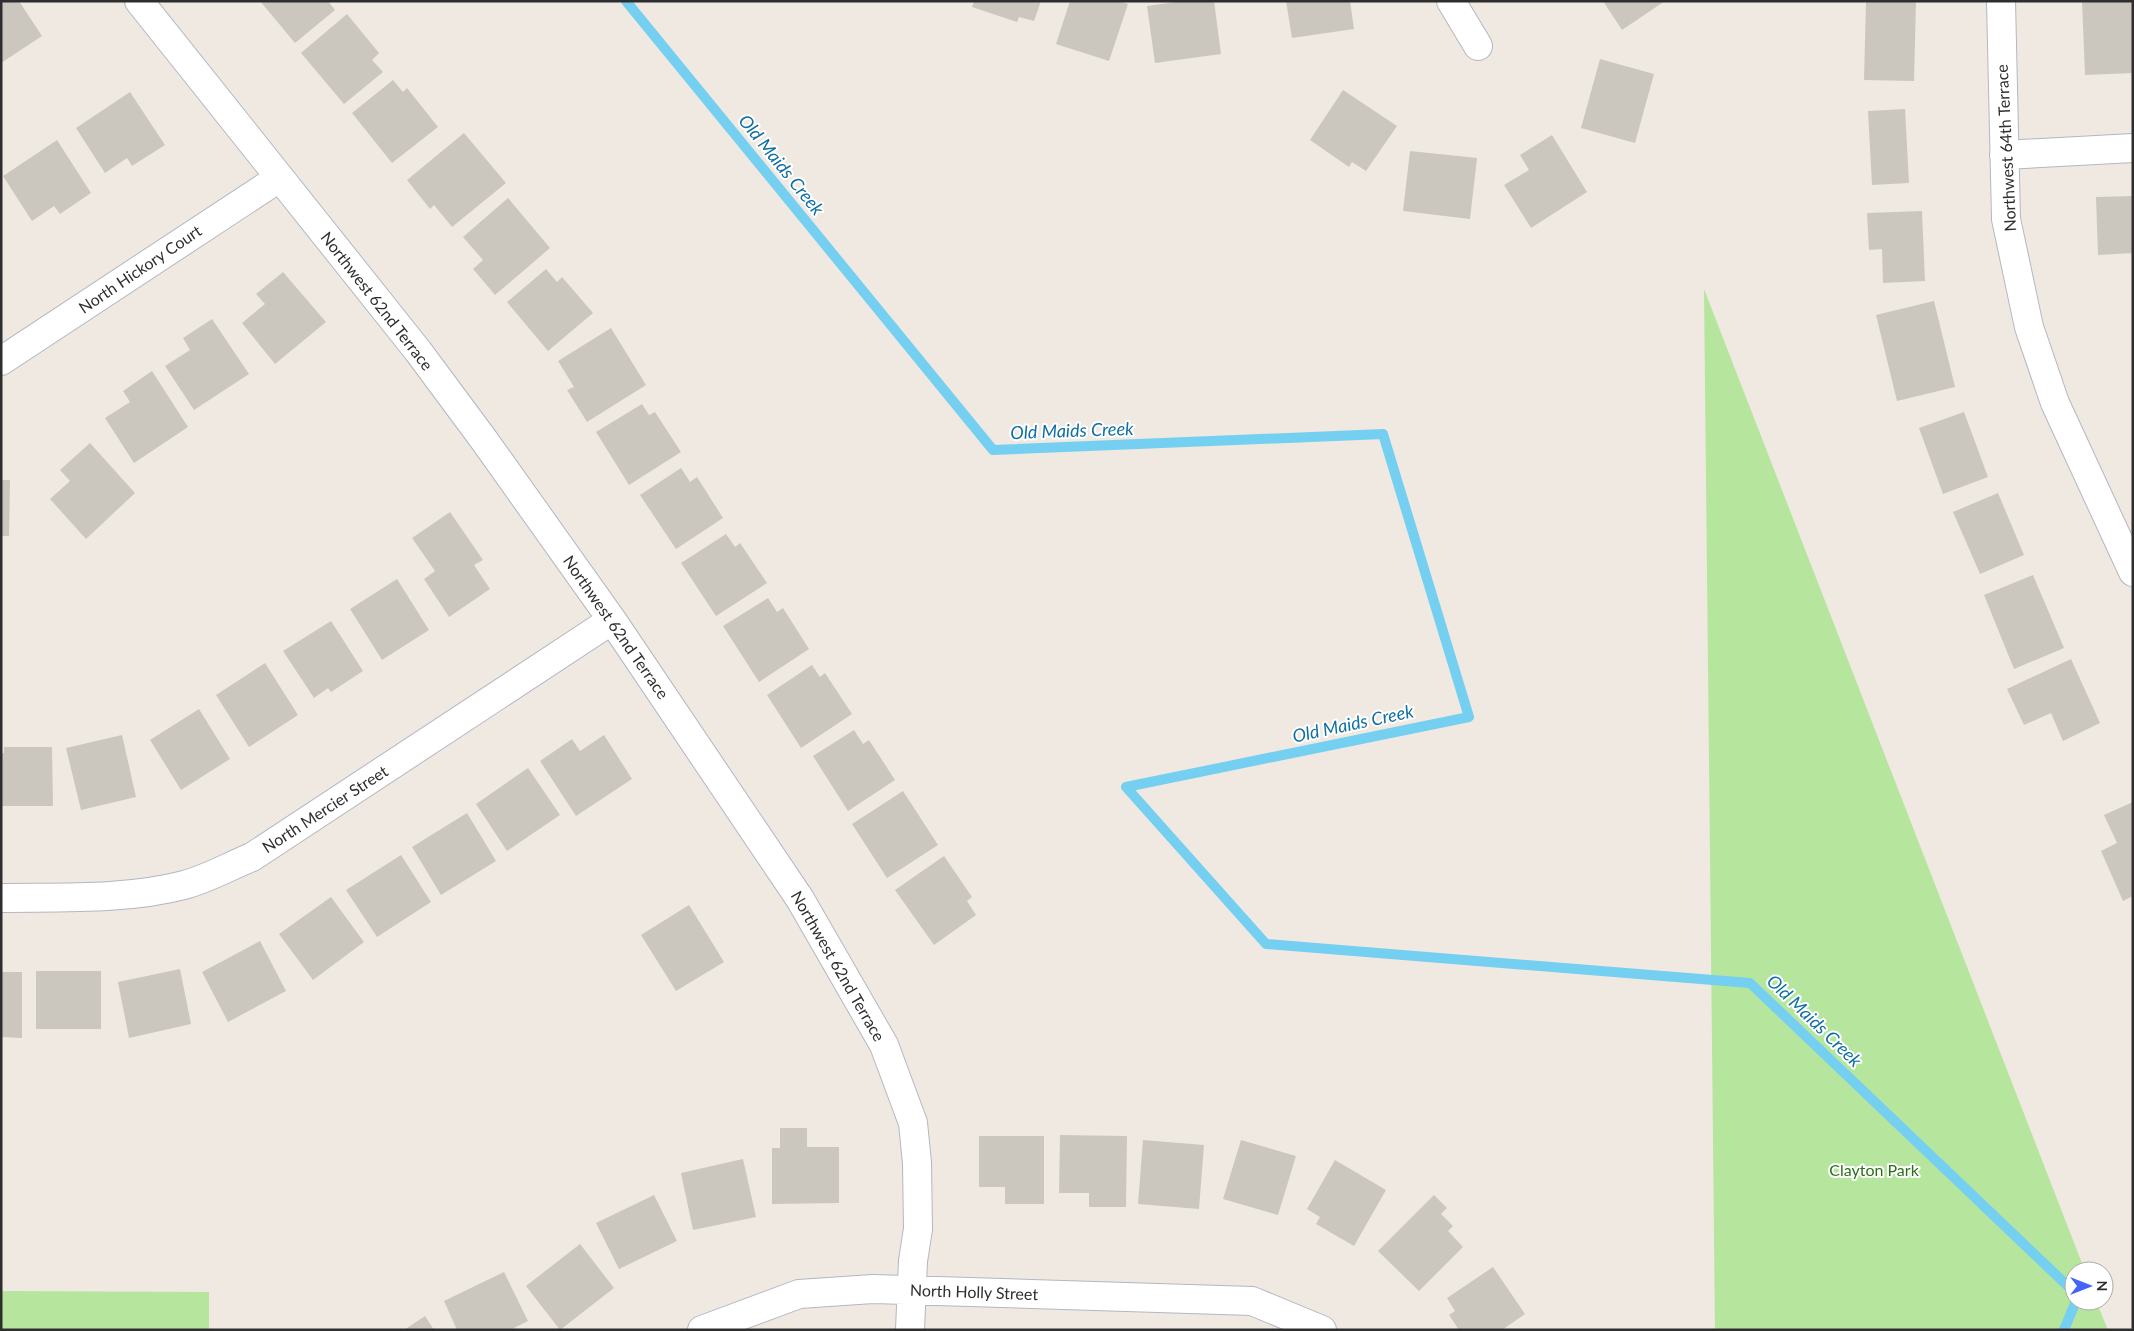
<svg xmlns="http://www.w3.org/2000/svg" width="2134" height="1331" viewBox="0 0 2134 1331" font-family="Lato,sans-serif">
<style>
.green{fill:#b6e59e}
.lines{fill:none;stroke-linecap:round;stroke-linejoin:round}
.stream{stroke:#75cff0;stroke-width:10}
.building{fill:#cbc7bf}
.minor-casing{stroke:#b4b7c1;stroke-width:30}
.minor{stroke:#fff;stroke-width:28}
.labels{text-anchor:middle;stroke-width:4;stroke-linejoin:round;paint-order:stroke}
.street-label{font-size:16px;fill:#2e2e2e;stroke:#fff}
.park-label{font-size:16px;fill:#2c6e1b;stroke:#fff}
.water-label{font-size:18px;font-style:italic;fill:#0d6fa3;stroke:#fff}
</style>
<rect width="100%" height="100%" fill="#efe9e1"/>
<path class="green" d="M1704,289L2085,1271H2074V1301H2096L2108,1330H1715Z
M1,1291L209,1292V1330H1Z"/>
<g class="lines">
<path class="stream" d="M626,1L993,450L1383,434L1469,717L1126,787L1266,944L1750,983L2074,1292
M2064,1330L2076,1301"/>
</g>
<path class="building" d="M1,1H19L42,36L1,63Z
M260,1H328L335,10L295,43Z
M974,1H1041L1034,21L1019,17L1017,22L972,7Z
M1070,1H1119L1128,4L1109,61L1056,44Z
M1183,1H1214L1221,54L1155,63L1147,6Z
M1286,1H1350L1354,29L1292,38Z
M1603,1H1665L1622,30Z
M1866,1H1916L1914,81L1864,80Z
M2082,1H2133V73L2085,75Z
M347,14L379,53L372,60L383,72L344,104L301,53Z
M1600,59L1654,74L1635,143L1581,128Z
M393,80L403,92L407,88L438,127L392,163L352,113Z
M1343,90L1397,126L1366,171L1352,162L1349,167L1310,140Z
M130,92L165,145L132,166L127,158L105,173L76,128Z
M1905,109L1909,183L1872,185L1868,111Z
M464,133L506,183L452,227L434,205L430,209L407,180Z
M1552,135L1587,192L1531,228L1504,185L1529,170L1520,155Z
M57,140L91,193L60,214L54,206L32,221L3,176Z
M1410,151L1477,158L1470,219L1403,211Z
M2133,196V253L2098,255L2096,197Z
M508,198L550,248L495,295L473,269L483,260L463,237Z
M1922,211L1925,281L1883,283L1882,249L1869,250L1867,213Z
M546,269L557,282L562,277L593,313L548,351L507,302Z
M283,272L326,322L275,364L242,323L265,304L256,294Z
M1934,301L1955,387L1897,401L1876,315Z
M212,319L249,374L194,410L165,366L190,350L183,338Z
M611,328L646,385L587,422L567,390L574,387L558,361Z
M152,371L188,427L134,463L105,418L130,402L123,391Z
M642,404L649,415L655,412L681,452L629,485L596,432Z
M1964,412L1988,477L1943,494L1919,428Z
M90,443L135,493L86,539L50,499L70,481L60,470Z
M681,468L690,482L697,477L723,518L676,549L640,495Z
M1,480H10L9,536H1Z
M1998,493L2024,555L1980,574L1953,512Z
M450,512L483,560L474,565L490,589L449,617L424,579L435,571L412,538Z
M726,534L735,547L740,543L767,583L716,616L681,563Z
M2033,575L2064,648L2014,669L1984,595Z
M397,579L429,630L382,660L350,609Z
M768,598L777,612L783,608L809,649L759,682L723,626Z
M331,621L363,671L331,692L328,688L314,698L283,651Z
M2071,659L2100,723L2063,741L2051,713L2024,725L2007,689Z
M265,663L298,715L249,747L216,695Z
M812,665L820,677L825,673L852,714L801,748L767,695Z
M199,709L230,759L181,790L150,740Z
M854,730L863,744L869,740L895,780L848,811L813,756Z
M122,735L136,797L81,810L66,748Z
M604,735L632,779L576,816L540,761L572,739L580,751Z
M4,747H52L53,806H1V753H4Z
M528,768L560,815L507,851L476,804Z
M903,791L938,845L887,878L852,824Z
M2133,802V896L2123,901L2101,851L2117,843L2104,815Z
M467,813L496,861L441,895L412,847Z
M401,855L431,902L377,937L346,890Z
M944,856L972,897L967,901L976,915L934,945L895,890Z
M331,897L364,942L313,980L279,934Z
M689,905L724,962L676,991L641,935Z
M260,941L286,991L228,1022L202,972Z
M180,969L191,1024L129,1038L118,982Z
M36,971H101V1029H36Z
M1,972H22V1038L1,1037Z
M780,1128H807V1147H839V1203L772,1204V1148H780Z
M1060,1135L1127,1136L1126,1207H1089V1193H1059Z
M979,1136H1044V1204H1005V1187H979Z
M1143,1140L1204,1145L1199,1209L1138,1204Z
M1241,1140L1296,1156L1278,1215L1223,1199Z
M743,1159L756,1217L693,1230L681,1173Z
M1335,1160L1386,1190L1354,1246L1316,1224L1320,1217L1307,1209Z
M654,1195L677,1241L619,1269L596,1223Z
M1434,1195L1447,1208L1441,1214L1453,1226L1448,1231L1463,1247L1419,1291L1378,1251Z
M580,1244L614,1288L560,1330L526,1286Z
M1493,1267L1525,1314L1502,1330H1459L1449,1315L1455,1311L1447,1298Z
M504,1272L528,1321L510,1330H457L444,1301Z
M425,1316L434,1330H404Z"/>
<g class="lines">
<g class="minor-casing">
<path id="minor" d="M139,1L418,351L484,440L612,620L800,899L884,1045L913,1123L917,1163L918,1229L913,1261L910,1330
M1451,1L1478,46
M2001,1L2006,219L2029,327L2055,403L2133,572
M2004,155L2133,148
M1,361L279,178
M1,898C60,897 127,900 184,885C207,879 230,866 252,857L612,620
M702,1330L799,1294L873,1289L1252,1301L1322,1330"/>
</g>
<use href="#minor" class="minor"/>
</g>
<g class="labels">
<g class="street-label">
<text transform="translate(2006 148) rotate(-93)" y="6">Northwest 64th Terrace</text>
<text transform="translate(140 269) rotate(-34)" y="6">North Hickory Court</text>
<text transform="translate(377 301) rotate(52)" y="6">Northwest 62nd Terrace</text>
<text transform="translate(616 627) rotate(55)" y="6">Northwest 62nd Terrace</text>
<text transform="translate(325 809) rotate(-33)" y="6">North Mercier Street</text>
<text transform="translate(838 966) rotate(60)" y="6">Northwest 62nd Terrace</text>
<text transform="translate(974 1292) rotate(2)" y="6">North Holly Street</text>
</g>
<g class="park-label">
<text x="1874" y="1176">Clayton Park</text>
</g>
<g class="water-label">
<text transform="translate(781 165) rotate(51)" y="6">Old Maids Creek</text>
<text transform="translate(1072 431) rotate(-2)" y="6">Old Maids Creek</text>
<text transform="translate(1353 724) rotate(-12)" y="6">Old Maids Creek</text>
<text transform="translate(1814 1021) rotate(44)" y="6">Old Maids Creek</text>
</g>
</g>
<rect width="2134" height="1331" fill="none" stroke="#2e2e2e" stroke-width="5"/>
<g transform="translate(2089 1286) rotate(90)"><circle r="24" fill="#ffffff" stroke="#ababab"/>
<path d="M0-4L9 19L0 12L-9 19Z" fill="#4264fb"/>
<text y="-8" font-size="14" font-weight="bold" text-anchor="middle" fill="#2e2e2e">N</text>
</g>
</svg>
